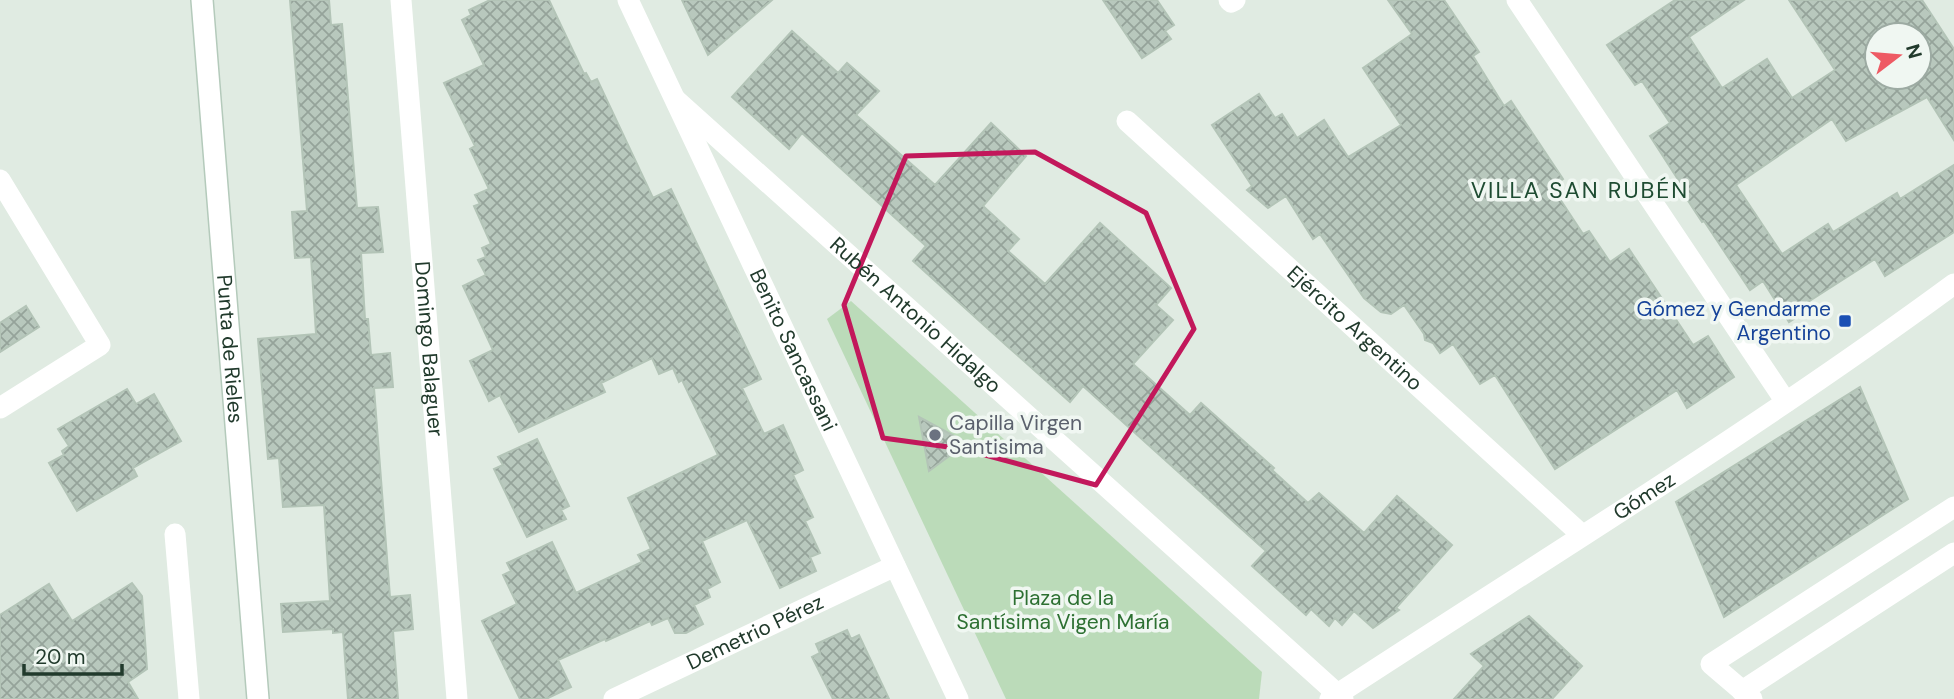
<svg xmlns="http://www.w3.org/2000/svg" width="1954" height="699" viewBox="0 0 1954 699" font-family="'DM Sans',sans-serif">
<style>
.park{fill:#bbdbb9}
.building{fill:url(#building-cross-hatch);stroke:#b3c4b7;stroke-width:2;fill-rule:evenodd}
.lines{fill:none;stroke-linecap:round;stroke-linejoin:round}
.secondary-casing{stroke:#b4cabb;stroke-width:24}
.street{stroke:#fff;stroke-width:21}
.secondary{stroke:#fff;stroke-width:21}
.marked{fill:none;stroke:#c2185b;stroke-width:5;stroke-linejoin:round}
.transit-dot{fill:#1a4fb4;stroke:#f0f7f2;stroke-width:2.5}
.worship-dot{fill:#6b7280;stroke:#f0f7f2;stroke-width:2.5}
.labels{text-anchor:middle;stroke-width:7;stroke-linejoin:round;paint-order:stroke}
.transit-label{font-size:21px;fill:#164399;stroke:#f0f7f2;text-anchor:end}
.street-label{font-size:21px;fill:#213a2c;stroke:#f0f7f2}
.worship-label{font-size:21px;fill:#5b616d;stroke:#f0f7f2;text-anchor:start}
.park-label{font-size:21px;fill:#2d7032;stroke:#f0f7f2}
.neighbourhood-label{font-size:23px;letter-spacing:2px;fill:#1e4c32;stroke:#f0f7f2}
</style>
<defs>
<pattern id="building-cross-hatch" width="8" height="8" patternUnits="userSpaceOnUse" patternTransform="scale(1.75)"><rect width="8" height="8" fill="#b8c8bd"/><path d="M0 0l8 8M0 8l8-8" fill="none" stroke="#95a39a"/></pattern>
</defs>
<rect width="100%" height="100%" fill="#e0ebe2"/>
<path class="park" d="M851,301L1262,672L1259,699H1006L827,319Z"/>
<path class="building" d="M290,0H329L331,25L342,24L357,208L378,207L383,252L361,253L365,319H368L371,355L390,353L393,387L374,388L390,597L410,595L413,629L393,631L398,699H348L343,632L333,633V629L283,632L281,604L330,601L324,505L283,507L279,458L268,459L258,339L316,334L311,257L295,258L292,212L307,211Z
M490,0H549L584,74L586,73L591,82L597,79L653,198L671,189L761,379L742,388L764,434L783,425L803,470L793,475L813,517L805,521L820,553L810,557L816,571L780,588L747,520L702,541L720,582L707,589L710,597L694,605L703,624L686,633H675L668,618L652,625L650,621L606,641L605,639L558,660L571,687L546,699H520L482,621L517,604L503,575L511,571L507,563L552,542L576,593L642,562L638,555L651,549L628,498L718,455L682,380L679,382L673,368L659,374L652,358L601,383L605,392L519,432L500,395L489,401L470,361L493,350L463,286L486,275L478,260L486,257L482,248L491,244L474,206L480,204L475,195L489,189L470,149L475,146L444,83L484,65L462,20L471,15L469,10Z
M682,0H772L708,55Z
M1103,0H1157L1174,25L1165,31L1171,39L1142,58Z
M1388,0H1444L1479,52L1473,56L1504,106L1511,101L1563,179L1552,187L1583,234L1589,231L1610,262L1629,249L1693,345L1708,336L1734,377L1687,408L1677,390L1555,469L1495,375L1480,384L1453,344L1440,353L1433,343L1425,340L1424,334L1404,305L1391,314L1381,312L1364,298L1320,234L1313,239L1286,196L1268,208L1247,190L1252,186L1212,125L1259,94L1275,118L1282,114L1297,138L1324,120L1348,157L1401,125L1363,68L1412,34Z
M1675,0H1744L1689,37L1722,88L1767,59L1792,98L1835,70L1789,0H1922L1954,49V140L1927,97L1846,141L1832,119L1736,185L1782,254L1828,224L1833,232L1897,193L1900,199L1954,165V232L1885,276L1875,259L1808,302L1811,308L1789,322L1763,281L1750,290L1704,221L1702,222L1685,196L1688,195L1650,136L1670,123L1642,81L1635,85L1607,45ZM1877,35H1919V77H1877Z
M792,31L838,73L847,63L879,91L856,115L935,185L991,123L1026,156L983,206L1019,239L1008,251L1045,284L1100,223L1171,288L1156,305L1173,320L1133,364L1190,415L1201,403L1274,468L1272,470L1308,503L1319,493L1364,533L1397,496L1452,545L1396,608L1399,610L1373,628L1354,611L1342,625L1335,618L1329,626L1311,609L1306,615L1252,566L1266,551L1083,386L1070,402L1007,346L913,261L926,246L802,133L789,149L732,97Z
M26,306L39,327L0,352V323Z
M1860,387L1908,499L1724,617L1676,502Z
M127,389L136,404L154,394L181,441L133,468L137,476L77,511L49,463L64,455L62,451L69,446L58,429Z
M919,417L967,443L929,471Z
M537,439L569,506L561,510L566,519L527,537L494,469L503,465L498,457Z
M132,583L142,596L147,669L128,682L138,699H0V615L49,584L72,621Z
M1529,616L1582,666L1552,699H1454L1484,666L1471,654Z
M847,630L851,639L859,635L889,699H833L812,657L820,653L816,644Z"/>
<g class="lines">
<g class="secondary-casing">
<g id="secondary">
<path id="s7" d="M202,0L258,699"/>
</g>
</g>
<g class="street">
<path id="s1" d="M401,0L457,699"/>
<path id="s2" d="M628,0L958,699"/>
<path d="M1229,0L1231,2L1235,0"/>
<path d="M1517,0L1786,402"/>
<path id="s3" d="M676,100L1343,699"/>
<path id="s4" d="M1127,121L1582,535"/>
<path d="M0,180L100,345L0,408"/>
<path d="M175,534L189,699"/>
<path d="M1742,691L1954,553"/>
<path id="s5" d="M614,699L895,566"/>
<path id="s6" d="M1330,699C1539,562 1753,432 1954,284"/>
<path d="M1752,699L1711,664L1954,507"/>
</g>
<use href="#secondary" class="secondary"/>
</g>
<path class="marked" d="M1035,152L1146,213L1194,329L1096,485L963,449L883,438L844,305L906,156Z"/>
<rect class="transit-dot" x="1838" y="314" width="14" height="14" rx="3.5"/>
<circle class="worship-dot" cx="935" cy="435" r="7"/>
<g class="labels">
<g class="transit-label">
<text x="1831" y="316">Gómez y Gendarme<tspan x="1831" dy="24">Argentino</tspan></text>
</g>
<g class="street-label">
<text dy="7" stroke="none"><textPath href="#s3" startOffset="322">Rubén Antonio Hidalgo</textPath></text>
<text dy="7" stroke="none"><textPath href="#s4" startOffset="308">Ejército Argentino</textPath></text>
<text dy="7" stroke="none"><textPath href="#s7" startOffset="350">Punta de Rieles</textPath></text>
<text dy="7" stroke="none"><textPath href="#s2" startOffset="387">Benito Sancassani</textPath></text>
<text dy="7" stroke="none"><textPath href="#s1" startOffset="350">Domingo Balaguer</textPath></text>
<text dy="7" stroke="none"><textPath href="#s6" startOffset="374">Gómez</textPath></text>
<text dy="7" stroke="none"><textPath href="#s5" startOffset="156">Demetrio Pérez</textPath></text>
</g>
<g class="worship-label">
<text x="949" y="430">Capilla Virgen<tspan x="949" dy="24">Santisima</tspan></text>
</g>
<g class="park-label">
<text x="1063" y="605">Plaza de la<tspan x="1063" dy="24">Santísima Vigen María</tspan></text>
</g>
<g class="neighbourhood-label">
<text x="1580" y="198">VILLA SAN RUBÉN</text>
</g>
</g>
<g transform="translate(1898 56) rotate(74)"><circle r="33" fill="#f0f7f2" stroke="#9daba3" stroke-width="2"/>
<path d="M0-5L12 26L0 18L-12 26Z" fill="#ee5a64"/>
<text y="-10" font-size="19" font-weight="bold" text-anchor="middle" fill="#213a2c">N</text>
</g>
<path d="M24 664v10h98v-10" fill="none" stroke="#213a2c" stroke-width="3.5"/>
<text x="35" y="664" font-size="21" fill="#213a2c" stroke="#f0f7f2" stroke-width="5" paint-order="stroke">20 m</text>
</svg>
